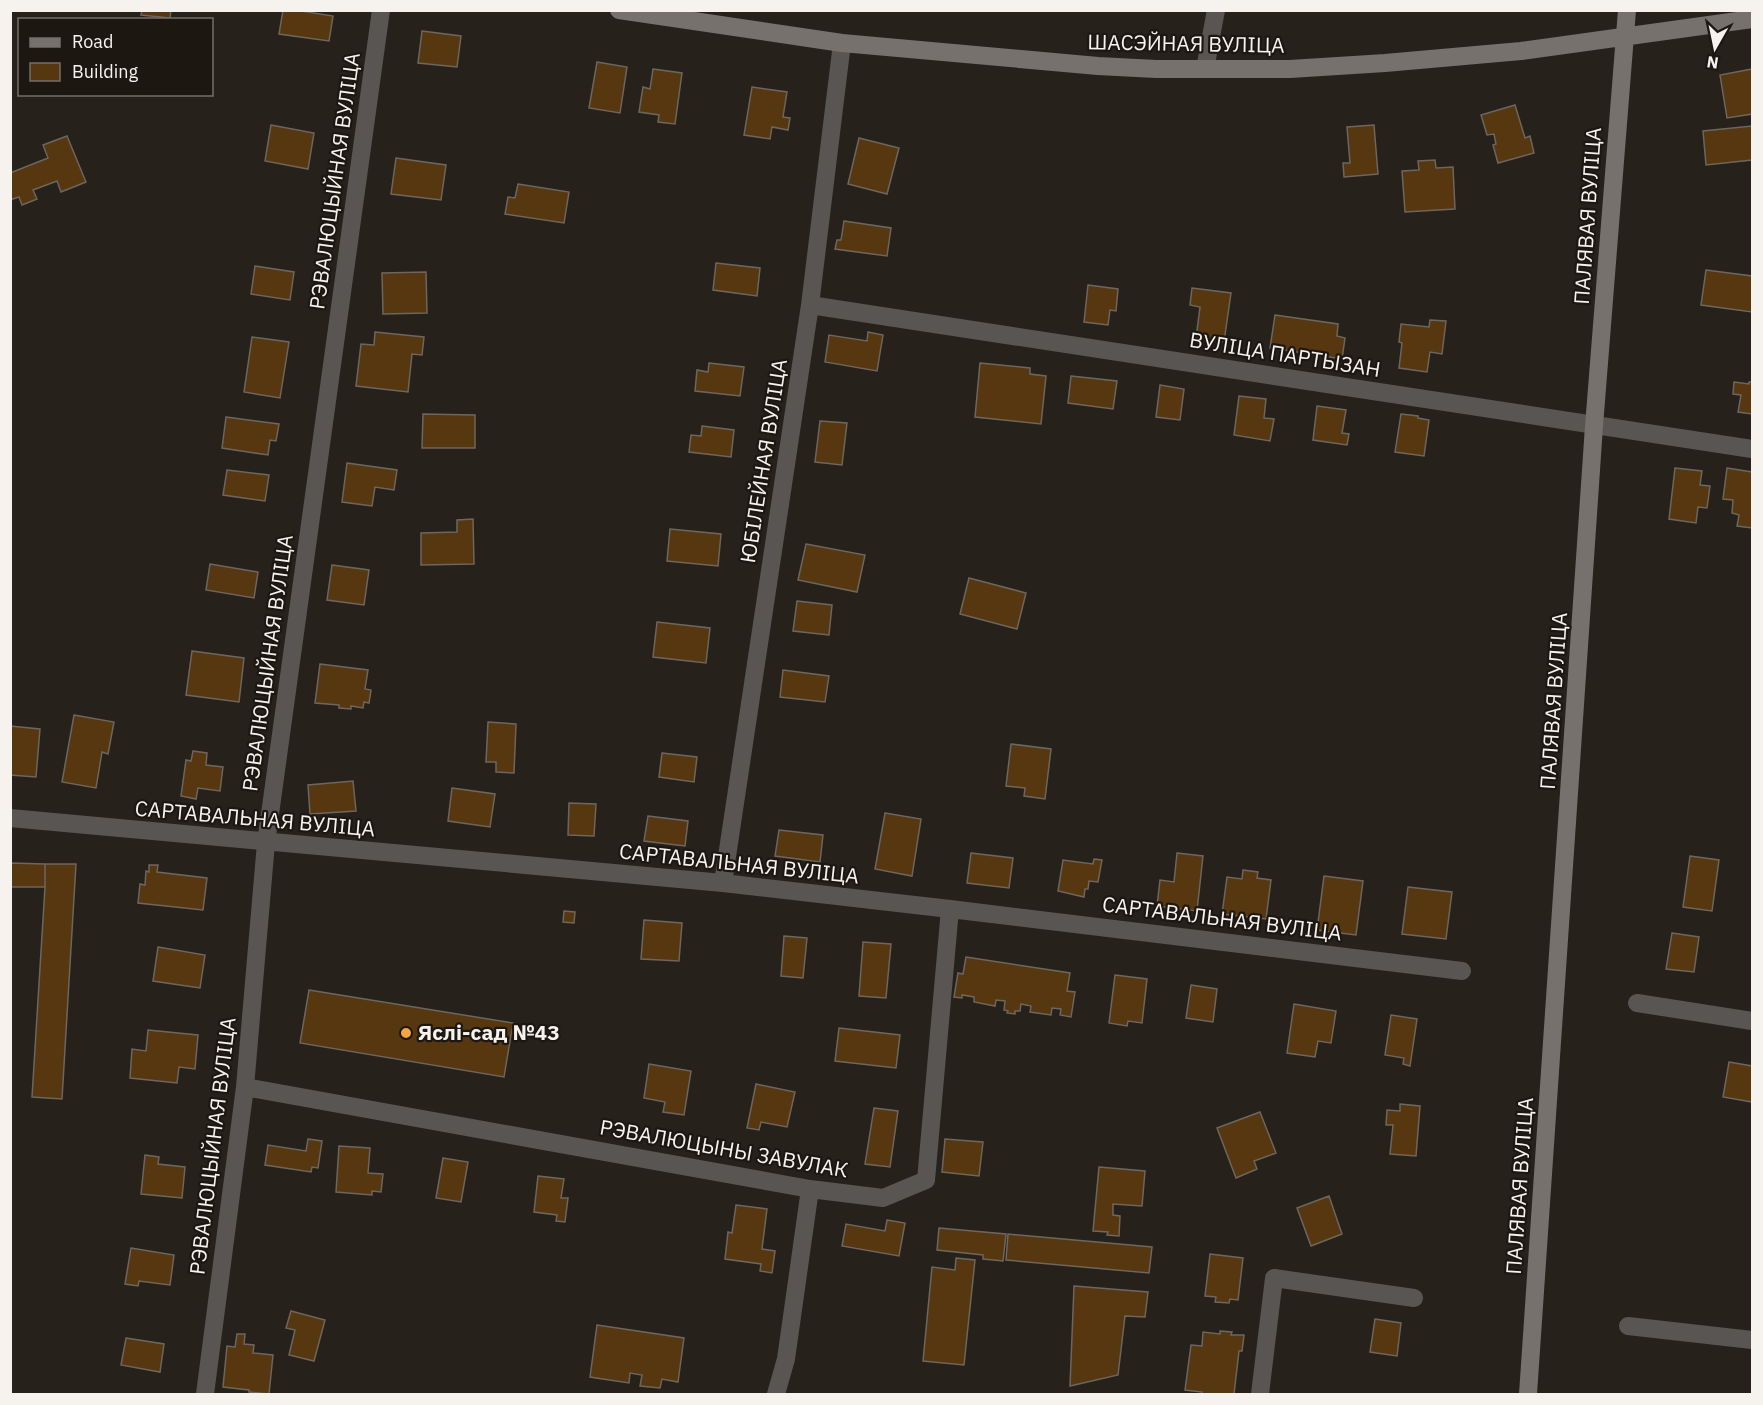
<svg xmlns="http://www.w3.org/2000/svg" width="1763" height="1405" viewBox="0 0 1763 1405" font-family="'IBM Plex Sans',sans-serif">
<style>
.building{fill:#563710;stroke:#6d665f;stroke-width:1.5}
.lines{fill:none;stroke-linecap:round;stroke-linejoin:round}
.street{stroke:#585552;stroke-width:18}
.secondary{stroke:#76716c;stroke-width:18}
.poi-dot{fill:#f2a541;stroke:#1d1712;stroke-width:2}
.labels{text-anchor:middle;stroke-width:4.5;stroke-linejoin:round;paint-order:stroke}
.street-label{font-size:21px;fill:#f6f2ee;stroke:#1d1712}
.poi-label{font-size:21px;font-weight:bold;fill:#f6f2ee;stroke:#1d1712;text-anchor:start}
</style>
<rect width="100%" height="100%" fill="#26211b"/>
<path class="building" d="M142,10H171L170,18L141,15Z
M283,10H295L333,16L329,41L279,34Z
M422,31L461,36L457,67L418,63Z
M597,62L627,67L620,113L589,108Z
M653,69L682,73L675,124L658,122L659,115L639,112L643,87L650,89Z
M1752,69V114L1727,118L1720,75Z
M752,87L787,92L783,117L790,118L788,130L772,127L770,139L744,135Z
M1515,105L1525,138L1530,136L1534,153L1498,163L1493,145L1496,144L1494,134L1487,135L1481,115Z
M271,125L314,133L308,169L265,161Z
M1374,125L1378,174L1344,177L1343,163H1350L1347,127Z
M1752,126V160L1706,165L1703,131Z
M67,136L86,182L61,192L57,181L33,190L37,199L22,205L19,197L10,200V173L48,158L43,145Z
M859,138L899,148L887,194L848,184Z
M396,158L446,165L441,200L391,194Z
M1435,160L1436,168L1453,167L1455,209L1405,212L1402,171L1419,170L1418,161Z
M518,184L569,192L564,223L505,214L508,197L515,198Z
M844,221L891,228L887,256L835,249L837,240H841Z
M716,263L760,268L757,296L713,290Z
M255,266L294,272L290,300L251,294Z
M1706,270L1752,276V312L1701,305Z
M426,272L427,313L383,314L382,273Z
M1088,285L1118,289L1116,311L1110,310L1108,325L1084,322Z
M1192,288L1231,293L1224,342L1196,338L1200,307L1190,305Z
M1275,315L1338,324L1337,336L1345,338L1342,359L1270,348Z
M1430,320L1446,321L1442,354L1430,352L1427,372L1399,368L1402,343L1399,342L1401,324L1429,327Z
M375,332L424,337L422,355L412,354L408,392L356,386L361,344L374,345Z
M868,332L883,335L877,371L825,362L829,335L867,341Z
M252,337L289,342L280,398L244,392Z
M709,363L744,367L740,396L695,391L697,370L708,372Z
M980,363L1030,368V374L1046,376L1041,424L975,417Z
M1071,376L1117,381L1113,409L1068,403Z
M1734,382L1749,384V382H1752V414L1738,412L1741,395L1733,394Z
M1160,385L1184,389L1180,420L1156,417Z
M1239,396L1266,399L1264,418L1274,419L1270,441L1234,435Z
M1317,406L1346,410L1342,433L1349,434L1347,445L1313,440Z
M423,414L475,415V448H422Z
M1401,414L1418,416V418L1429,420L1424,456L1395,452Z
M226,417L279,424L276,441L270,440L268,455L222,448Z
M820,421L847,423L842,465L815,462Z
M702,426L734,430L731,457L689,452L691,435L701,436Z
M347,463L397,470L394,490L375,487L372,506L342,502Z
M1675,468L1702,471L1700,485L1710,486L1707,508L1698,507L1696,523L1669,519Z
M1727,468L1752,472V528L1737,526L1739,515L1732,513L1733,500L1723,499Z
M227,470L269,475L265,501L223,495Z
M473,519L474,564L421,565V533L457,532V520Z
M670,529L721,534L718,566L667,561Z
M806,544L865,555L857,592L798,580Z
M210,564L258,572L254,598L206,590Z
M332,565L369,570L364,605L327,600Z
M969,578L1026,593L1017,629L960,614Z
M797,601L832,605L829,635L793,631Z
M657,622L710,628L706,663L653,657Z
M192,651L244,658L239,702L186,695Z
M320,664L368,670L365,689L371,690L369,703L364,702L363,708L351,706V709L339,708V705L315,703Z
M783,670L829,676L825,702L780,697Z
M74,715L114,722L108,754L102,752L96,788L62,782Z
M488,722L516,724L514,773L496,772V762H486Z
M10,726L40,729L36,777L10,775Z
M1011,744L1051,749L1045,799L1024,796L1025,788L1006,786Z
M193,751L207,753L206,765L223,767L220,791L198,788L196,799L181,796L186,760L191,761Z
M662,753L697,757L694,782L659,777Z
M353,781L356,811L310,814L308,785Z
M452,788L495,794L490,827L448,821Z
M569,803L596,804L594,836L568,835Z
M885,813L921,819L912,876L875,869Z
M648,816L688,821L685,846L644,841Z
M779,830L823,835L820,862L775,856Z
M971,853L1013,858L1009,888L967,883Z
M1177,853L1203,856L1197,911L1157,906L1160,880L1174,882Z
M1690,856L1719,860L1712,911L1683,907Z
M1094,859L1102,860L1098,882L1089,881L1088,889H1085L1084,897L1058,891L1063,860L1093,864Z
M10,863L45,864V887H10Z
M45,864H76L62,1099L32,1097L45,887Z
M149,865H158L157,872L207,878L203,910L138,903L140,884L145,885L146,871L149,872Z
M1243,870L1258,872L1257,878L1271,880L1266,919L1222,914L1227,877L1242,879Z
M1324,876L1363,881L1356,935L1317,930Z
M1408,887L1452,892L1446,939L1402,934Z
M564,911L575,912L574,923L563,922Z
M644,920L682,923L679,961L641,959Z
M1672,933L1699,937L1694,972L1666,969Z
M784,936L807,938L803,978L781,976Z
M863,942L891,944L886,998L859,996Z
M158,947L205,955L200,988L153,981Z
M966,957L1070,973L1067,991L1075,992L1071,1017L1060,1015L1061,1009L1052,1008L1051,1015L1030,1012L1031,1006L1021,1004L1020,1011H1015V1014L1007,1013L1008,1011L1004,1010L1005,1001L996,1000L995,1006L974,1002V997L962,995V998L954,997L958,973L963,974Z
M1115,975L1147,979L1142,1023L1128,1021L1127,1026L1109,1023Z
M1191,985L1217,989L1213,1022L1186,1018Z
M309,990L513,1023L504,1077L300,1043Z
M1294,1004L1336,1011L1331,1043L1318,1041L1315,1057L1287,1053Z
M1391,1015L1417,1019L1410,1066L1403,1064L1404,1058L1385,1055Z
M839,1028L900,1035L896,1068L835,1061Z
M148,1030L198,1035L195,1069L179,1067L177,1083L130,1078L132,1049L146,1051Z
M1729,1062L1752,1066V1102L1723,1097Z
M649,1064L691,1071L684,1115L663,1112L665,1102L644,1098Z
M756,1084L795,1092L787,1127L761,1122L759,1130L747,1128Z
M1400,1104L1420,1106L1416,1156L1390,1154L1393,1125H1386L1387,1110L1400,1111Z
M874,1108L898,1111L890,1167L865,1164Z
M1260,1112L1276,1153L1254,1161L1257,1169L1236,1178L1217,1128Z
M308,1139L322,1141L318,1168L312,1167L311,1172L265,1165L268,1145L306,1151Z
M945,1139L983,1142L979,1176L942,1172Z
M339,1146L370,1148L368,1173L383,1174L381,1192L372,1191V1195L336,1192Z
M145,1155L159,1157L158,1164L185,1167L182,1198L141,1194Z
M443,1158L468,1162L461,1202L436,1198Z
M1099,1167L1145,1171L1142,1206L1113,1204V1215L1120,1216L1119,1236L1107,1235L1108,1232L1093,1231Z
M538,1176L564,1179L561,1198H568L565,1222L556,1221L557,1215L534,1212Z
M1329,1196L1342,1234L1311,1246L1297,1208Z
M736,1205L767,1209L762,1249L775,1251L772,1273L760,1271L761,1264L725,1259L728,1232L732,1233Z
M887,1220L905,1223L899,1256L842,1246L846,1224L885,1231Z
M939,1228L1006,1234L1003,1261L983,1259V1255L937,1250Z
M1008,1234L1152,1247L1149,1273L1006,1260Z
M131,1248L174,1255L170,1285L139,1281L138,1286L125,1284Z
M1210,1254L1243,1258L1238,1300L1230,1299L1229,1303L1215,1302L1216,1297L1205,1296Z
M956,1258L975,1260L964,1365L923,1361L932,1267L955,1270Z
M1074,1286L1148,1292L1145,1317L1125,1316L1118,1375L1070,1386Z
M291,1311L325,1320L314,1361L289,1355L295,1330L286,1328Z
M1375,1319L1401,1323L1397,1356L1370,1352Z
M597,1325L684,1338L678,1382L662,1379L660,1388L640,1386L642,1375L630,1373L629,1383L590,1377Z
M1220,1331L1232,1332L1231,1335H1244L1242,1351H1239L1234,1394H1201L1202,1392L1185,1390L1191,1345L1202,1346L1203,1332L1220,1334Z
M237,1334H245L244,1344L254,1345L253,1353L273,1355L269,1394L249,1392V1390L223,1387L227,1346L235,1347Z
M126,1338L164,1344L160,1372L121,1365Z"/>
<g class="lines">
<path class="street" d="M1205,69L1216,10
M810,305L1752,449
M10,818L723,883L950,909L1462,971
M723,883L810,305L842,43
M1637,1003L1752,1021
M245,1087L810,1189L883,1198L926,1180L950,909
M1628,1326L1752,1340
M205,1394L245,1087L266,843L381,10
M776,1394L786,1359L810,1189
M1260,1394L1274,1278L1414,1298"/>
<path class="secondary" d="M619,10L842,43L1098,66L1156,69H1290L1385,63L1521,51L1752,19
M1528,1394L1594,426L1627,10"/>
</g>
<circle class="poi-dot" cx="406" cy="1033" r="6"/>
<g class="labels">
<g class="street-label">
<text transform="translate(1186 44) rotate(1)" y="7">ШАСЭЙНАЯ ВУЛІЦА</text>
<text transform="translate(335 181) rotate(-82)" y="7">РЭВАЛЮЦЫЙНАЯ ВУЛІЦА</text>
<text transform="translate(1588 216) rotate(-86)" y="7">ПАЛЯВАЯ ВУЛІЦА</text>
<text transform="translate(1285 355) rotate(9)" y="7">ВУЛІЦА ПАРТЫЗАН</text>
<text transform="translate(764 461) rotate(-81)" y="7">ЮБІЛЕЙНАЯ ВУЛІЦА</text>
<text transform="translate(268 663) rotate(-82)" y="7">РЭВАЛЮЦЫЙНАЯ ВУЛІЦА</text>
<text transform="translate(1554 701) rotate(-86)" y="7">ПАЛЯВАЯ ВУЛІЦА</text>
<text transform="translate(255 819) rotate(5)" y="7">САРТАВАЛЬНАЯ ВУЛІЦА</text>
<text transform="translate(739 864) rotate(6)" y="7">САРТАВАЛЬНАЯ ВУЛІЦА</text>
<text transform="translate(1222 919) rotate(7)" y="7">САРТАВАЛЬНАЯ ВУЛІЦА</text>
<text transform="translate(213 1146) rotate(-83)" y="7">РЭВАЛЮЦЫЙНАЯ ВУЛІЦА</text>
<text transform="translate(724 1149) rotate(10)" y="7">РЭВАЛЮЦЫНЫ ЗАВУЛАК</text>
<text transform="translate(1520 1186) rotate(-86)" y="7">ПАЛЯВАЯ ВУЛІЦА</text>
</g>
<g class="poi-label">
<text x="418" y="1040">Яслі-сад №43</text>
</g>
</g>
<rect width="1763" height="1405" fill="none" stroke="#f6f2ee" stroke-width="24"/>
<rect x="18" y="18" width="195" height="78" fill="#1d1712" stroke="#746f6a" stroke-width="1.5"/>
<rect x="30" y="38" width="30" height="9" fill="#76716c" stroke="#746f6a" stroke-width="1.5"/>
<text x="72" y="48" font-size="18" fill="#f6f2ee">Road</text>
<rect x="30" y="63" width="30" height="18" fill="#563710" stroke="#746f6a" stroke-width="1.5"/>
<text x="72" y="78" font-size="18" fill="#f6f2ee">Building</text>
<g transform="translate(1715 48) rotate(189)" stroke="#1d1712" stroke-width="4.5" paint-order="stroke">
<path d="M0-4.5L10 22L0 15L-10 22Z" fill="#f6f2ee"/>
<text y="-9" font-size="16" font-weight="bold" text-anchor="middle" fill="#f6f2ee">N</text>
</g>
</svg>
